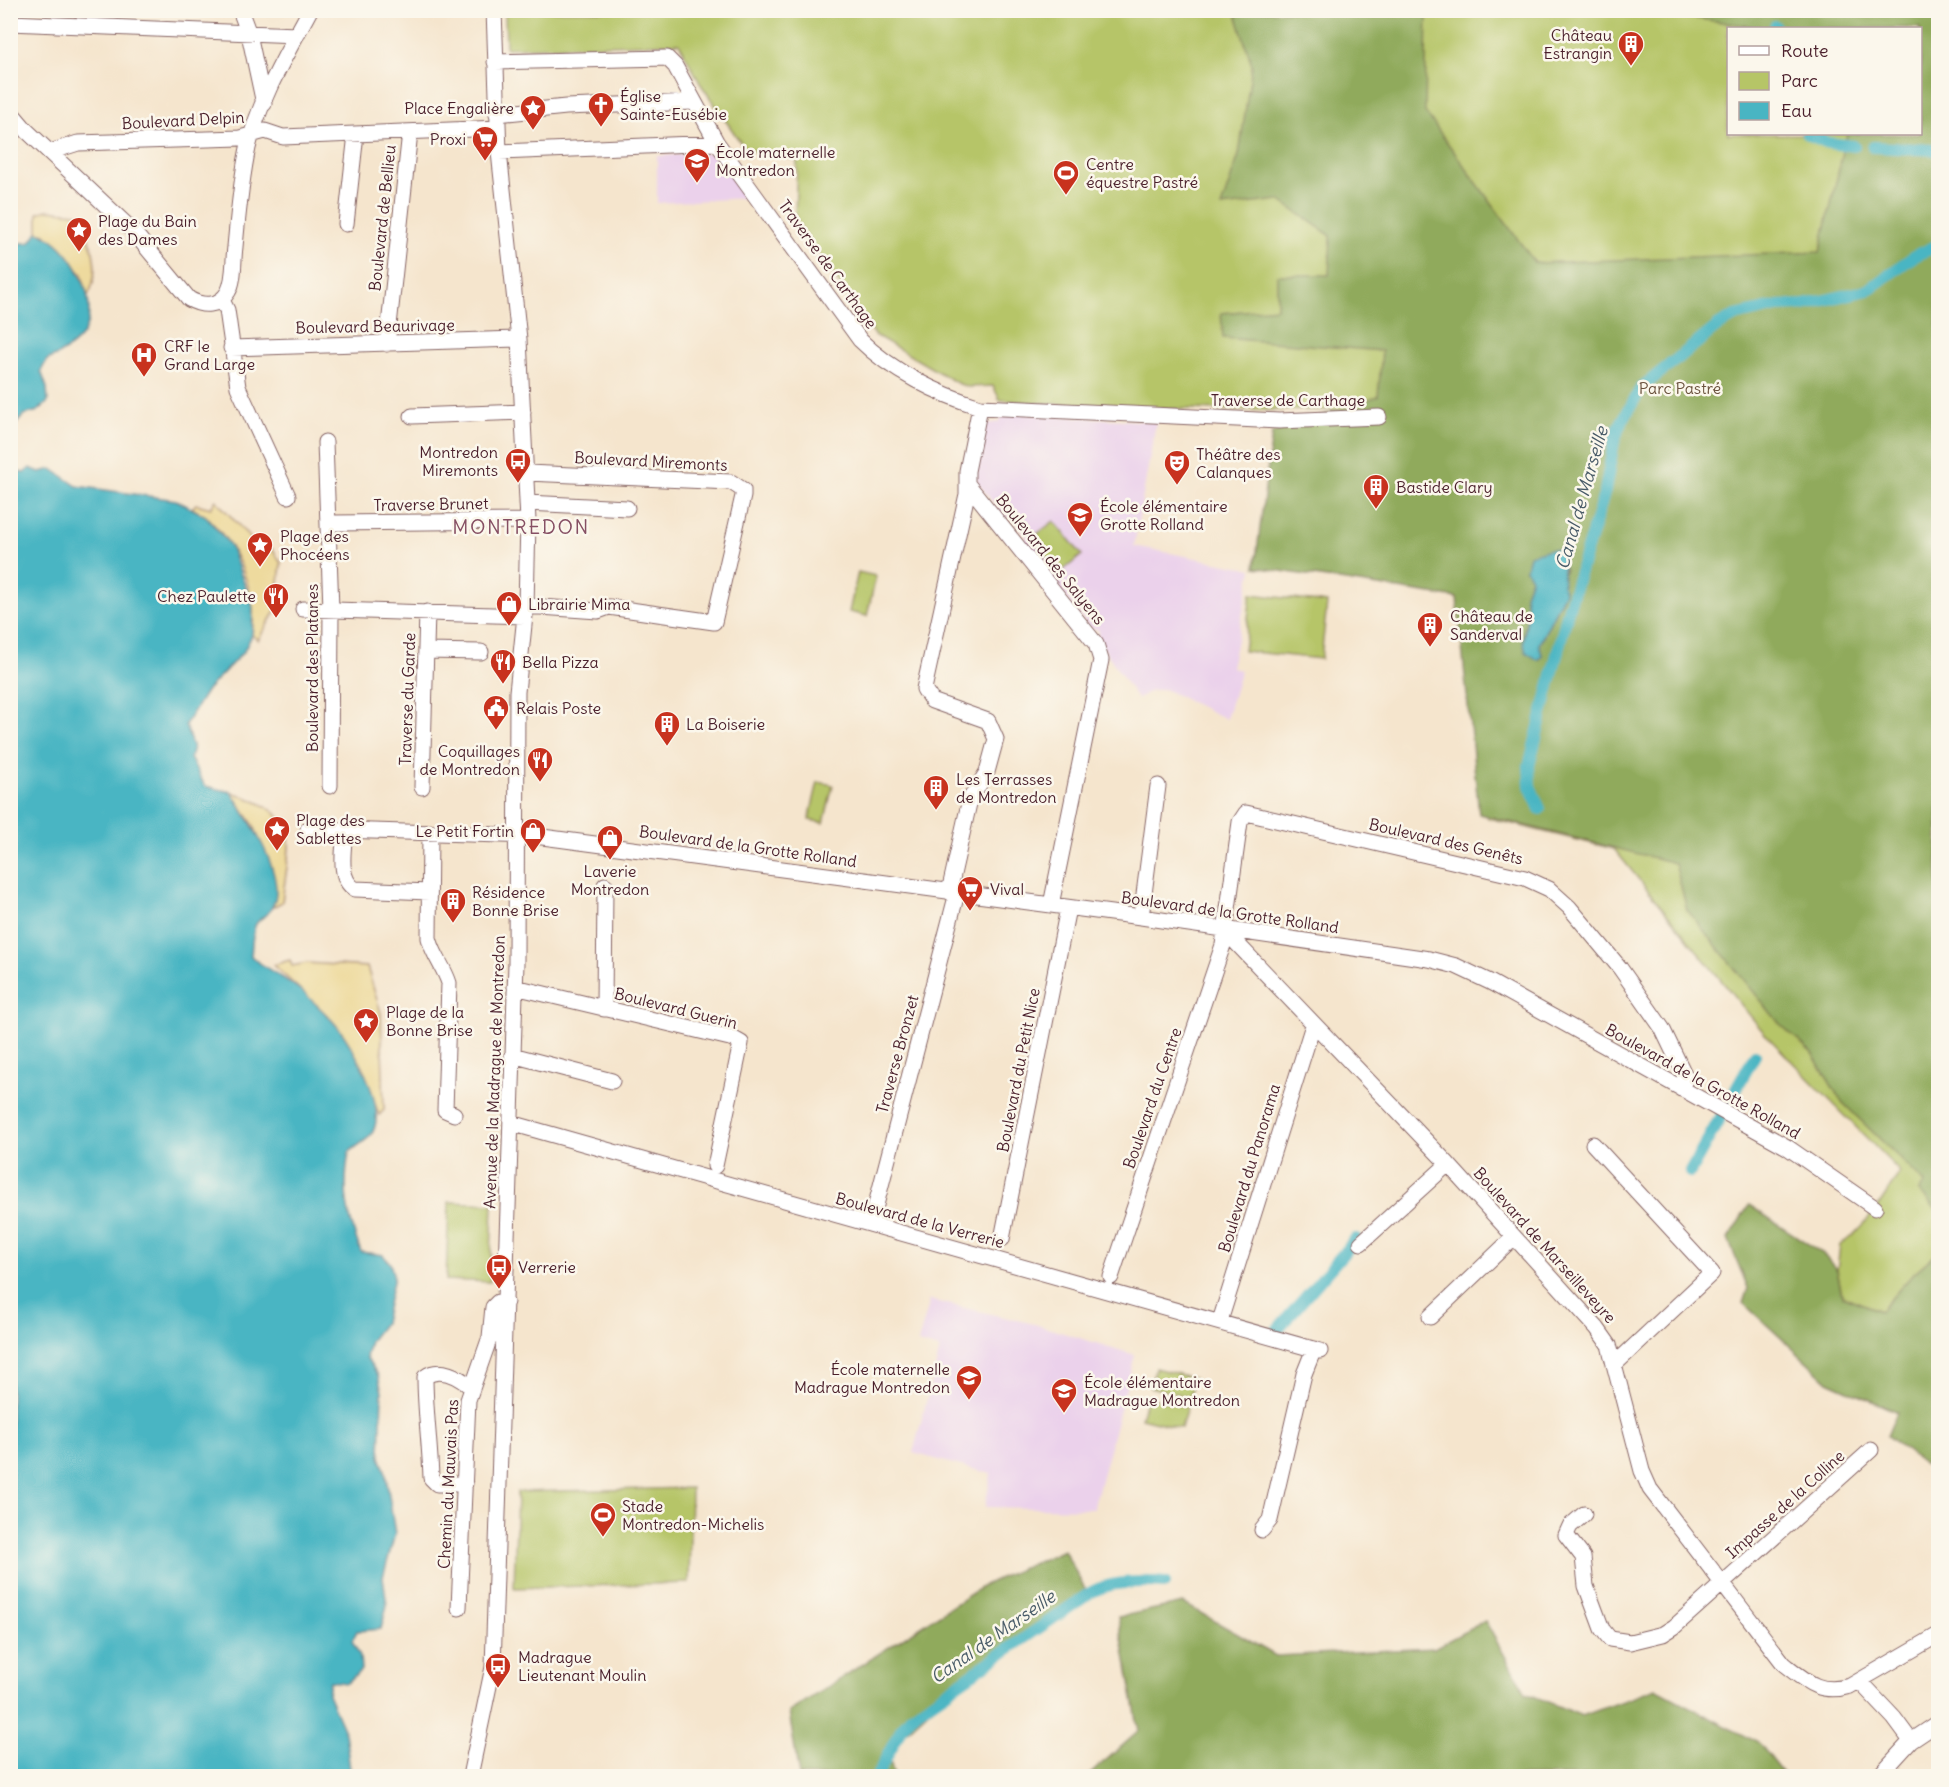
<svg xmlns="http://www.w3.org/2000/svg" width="1949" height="1787" viewBox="0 0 1949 1787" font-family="Delius,sans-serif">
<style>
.built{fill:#ebd1eb}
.green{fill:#b6c567;stroke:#807249;stroke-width:1.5;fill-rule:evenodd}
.forest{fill:#90aa5c;stroke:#6d6444;stroke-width:1.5;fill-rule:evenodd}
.sand{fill:#eeda9e;stroke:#9c7c64;stroke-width:1.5}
.water{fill:#48b5c3;stroke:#496a77;stroke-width:1.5}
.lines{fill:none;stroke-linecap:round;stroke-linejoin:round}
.canal{stroke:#48b5c3;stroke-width:12}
.minor-casing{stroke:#866464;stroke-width:17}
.minor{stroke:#fff;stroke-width:15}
.labels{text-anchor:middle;stroke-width:5;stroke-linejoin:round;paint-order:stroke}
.poi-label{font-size:16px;fill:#4a1f2b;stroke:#fbf7ec;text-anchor:start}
.street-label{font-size:16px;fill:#4a1f2b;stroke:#fbf7ec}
.park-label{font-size:16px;fill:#6a513d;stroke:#fbf7ec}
.water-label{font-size:18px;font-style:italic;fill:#495b68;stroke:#fbf7ec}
.quarter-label{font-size:20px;letter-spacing:1.5px;fill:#865064;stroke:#fbf7ec}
</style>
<rect width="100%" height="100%" fill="#fbf7ec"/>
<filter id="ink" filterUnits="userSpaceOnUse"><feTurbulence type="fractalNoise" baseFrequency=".0167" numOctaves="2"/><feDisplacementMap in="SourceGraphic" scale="12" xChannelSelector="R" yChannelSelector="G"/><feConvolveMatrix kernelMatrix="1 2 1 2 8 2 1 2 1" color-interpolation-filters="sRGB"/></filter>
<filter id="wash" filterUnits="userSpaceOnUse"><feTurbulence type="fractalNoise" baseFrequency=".008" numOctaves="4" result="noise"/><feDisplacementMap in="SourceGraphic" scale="24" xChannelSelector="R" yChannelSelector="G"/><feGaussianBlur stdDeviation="1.35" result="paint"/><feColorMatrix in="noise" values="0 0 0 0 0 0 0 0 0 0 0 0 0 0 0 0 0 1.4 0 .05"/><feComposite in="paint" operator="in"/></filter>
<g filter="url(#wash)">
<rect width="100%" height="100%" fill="#f5e5cd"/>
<path class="built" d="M714,153L746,198L657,203V156Z
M1007,413L1156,422L1134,546L1252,569L1231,668L1241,670L1226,719L1164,689L1150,691L1137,699L1097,638L1099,630L1090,628L1035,559L1024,540L1027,537L1014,520L1003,515L977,482L976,475L986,424L1000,422L1001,416L1006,417Z
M930,1300L1034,1324L1135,1355L1093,1509L985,1507L991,1474L913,1453L940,1349L918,1343Z"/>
<path class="green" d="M505,11H1938V1252L1914,1273L1880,1311L1842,1296L1837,1270L1840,1245C1867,1227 1883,1199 1900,1172L1765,1034L1614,849L1488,818L1496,599L1399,409C1266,412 1132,410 1000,400L993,386L968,387L957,383L875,335L795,219L797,160L745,149L700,83L679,43L506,48ZM1728,28H1920V134H1728Z
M1054,521L1082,555L1060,573L1032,538Z
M858,572L876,576L867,616L849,612Z
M1251,594L1327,603L1321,659L1244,651Z
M818,782L833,785L824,823L809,820Z
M449,1202L493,1204L490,1282L446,1280Z
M1155,1368L1194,1378L1190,1397L1150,1387Z
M1147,1397L1187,1407L1181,1428L1141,1418Z
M691,1488L689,1583L514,1588L517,1492Z"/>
<path class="forest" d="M1235,11H1427L1425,112L1535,263L1820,252L1847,134H1920V28H1765L1642,11H1938L1932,64L1938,81V1211L1919,1191L1925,1183L1841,1101L1812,1053L1779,1023L1687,910L1675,863L1479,814L1457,598L1255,567L1272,433L1378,396L1382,351L1223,338L1221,313L1277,308V275H1329L1331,236L1279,200L1221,207L1239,155L1252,65ZM1565,568L1561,583L1565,592L1539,645L1542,655L1540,659L1523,637L1528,612L1525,595L1531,578L1526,569Z
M1749,1205L1822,1253L1837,1270L1842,1296L1880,1311L1914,1273L1938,1252V1471L1936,1474L1887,1436L1897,1412L1828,1381L1743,1303L1748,1288L1728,1239Z
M1064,1550L1086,1591L982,1662L887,1749L894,1776H799L789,1712L986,1584Z
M1183,1603L1276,1656L1434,1648L1485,1621L1526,1693L1582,1716L1656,1689L1760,1744L1785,1776H1088L1139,1731L1118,1617Z"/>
<path class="sand" d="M47,210L76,213L89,219L84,228C95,249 100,276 87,297L82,274L45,234L38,232V213Z
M216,500L252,540L272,549L281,563L276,610L258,640L252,635C259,591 232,530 192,508L196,504L211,508Z
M231,792C305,816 290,837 282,902L273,907L275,893L255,827Z
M290,960L292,966L307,963L367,967L381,1013L384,1110L379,1115L362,1066L304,993L273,965Z"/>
<path class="water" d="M38,232C71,243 101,299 84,332C77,344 60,355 47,360L41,371L47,388L48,402L38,411L24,415L11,430V243H29Z
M30,468L40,472L52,469L77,486L176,500L206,516L230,545L253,607L252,635L244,651L207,690L185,725L193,748L190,758L205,786L231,792C247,816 289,878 272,907C269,914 260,918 256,924C252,932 252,947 251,956C267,971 287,978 304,993C318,1006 335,1021 345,1037C359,1058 388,1111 371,1135C366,1141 355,1147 349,1152C342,1192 347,1214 361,1252L383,1255L390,1263L394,1277L384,1323L370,1341L366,1357L378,1375L382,1392L380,1457L385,1470L395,1534L383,1577L387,1605L381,1629L357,1631L352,1641L360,1656L361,1670L347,1683L330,1681L328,1694L345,1733L351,1776H11L10,470L24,473Z
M1551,549L1562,550C1566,565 1559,579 1565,592L1539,644L1542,655L1538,660L1526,652L1523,642L1528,612L1525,595L1531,578L1526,569L1529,555Z"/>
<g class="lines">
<path class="canal" d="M1775,26V28
M1807,134L1828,143L1854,146
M1873,147L1938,150
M1540,809L1530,786L1529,766L1569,607L1605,491L1614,442L1619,427L1641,388L1719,325L1735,316L1778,306L1804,305L1868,290L1913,257L1938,245
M1690,1172L1755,1055
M1276,1331L1356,1239
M877,1776L901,1729L911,1716L1090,1593C1110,1581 1142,1581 1165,1583"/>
</g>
</g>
<g filter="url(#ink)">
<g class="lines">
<g class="minor-casing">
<path id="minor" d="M240,10L249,34L264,104
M10,23L297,35
M495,62L667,58L675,66L717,143L860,340C891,371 938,394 980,407L1279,421L1379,417
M10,111L27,131L132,230L189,299C203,307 219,307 228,292C235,280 233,261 235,247C238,214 241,180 248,148C259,100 287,53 310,10
M497,114L566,107L694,102
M50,152L78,143L240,138L265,131L283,137L498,128
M499,152L717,143
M346,224L356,134
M222,300L227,310L238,387L288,496
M387,344L410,132
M231,348L519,339
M412,416L523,412
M325,442L331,609L330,786
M969,486L1096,644L1101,660L1051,905
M527,503L627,508
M335,523L528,521
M526,606L598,611L609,607L714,622L743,496V490L731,482L527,473
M303,609L525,616
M426,651L481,652
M422,787L427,612
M308,829L535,836L1141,917L1429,959L1456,966L1490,982L1787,1147L1875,1208
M345,830C344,848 337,879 355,889L429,892
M430,832L429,938C433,955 444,967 449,983L445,1110L454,1114
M949,892L970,799L987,772L996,739L988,721L932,701L924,689L967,494V471L980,407
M1141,917L1158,786
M1225,931L1448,1164L1597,1328L1609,1345L1642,1471L1650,1489L1784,1664C1807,1682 1820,1695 1850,1686L1938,1635
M515,987L734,1039L741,1043L715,1166
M604,1009L605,885
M512,1055L612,1081
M511,1123L1320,1351
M1593,1144L1712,1273L1614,1365
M871,1224L957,893
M1002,1239L1068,908
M1361,1243L1448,1164
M1111,1277L1223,945L1240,822L1246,813L1525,878L1549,889L1569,907L1620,968L1662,1028L1686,1078L1681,1089
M1430,1317L1514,1237
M1220,1321L1313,1025
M465,1484H437L431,1478C430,1444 425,1411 425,1377C440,1366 459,1377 471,1387
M1584,1514L1570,1526L1566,1535L1583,1557L1586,1586L1602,1629L1610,1639L1630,1642L1663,1634L1674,1627L1871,1450
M1262,1530L1270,1520L1304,1374L1314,1349
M459,1608L468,1400L490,1337L493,1307L498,1302H506
M1859,1681L1894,1718L1911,1741L1938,1723
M470,1776L493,1667L516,963L517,692L526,606L528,521L519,339L499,152L494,10
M1879,1776L1911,1741"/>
</g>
<use href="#minor" class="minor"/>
</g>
</g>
<defs>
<g id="building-pin" transform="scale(1.35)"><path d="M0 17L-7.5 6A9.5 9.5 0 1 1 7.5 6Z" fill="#c8321e" stroke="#fbf7ec"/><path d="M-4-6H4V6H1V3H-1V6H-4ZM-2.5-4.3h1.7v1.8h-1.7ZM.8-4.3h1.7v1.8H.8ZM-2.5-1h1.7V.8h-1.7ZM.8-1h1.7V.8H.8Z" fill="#fff"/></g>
<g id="church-pin" transform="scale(1.35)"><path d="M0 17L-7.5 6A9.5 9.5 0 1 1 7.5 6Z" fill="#c8321e" stroke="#fbf7ec"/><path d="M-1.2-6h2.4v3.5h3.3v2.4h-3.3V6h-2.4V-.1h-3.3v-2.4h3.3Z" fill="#fff"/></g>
<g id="sight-pin" transform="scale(1.35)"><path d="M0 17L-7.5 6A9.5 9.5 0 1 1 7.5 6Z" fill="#c8321e" stroke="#fbf7ec"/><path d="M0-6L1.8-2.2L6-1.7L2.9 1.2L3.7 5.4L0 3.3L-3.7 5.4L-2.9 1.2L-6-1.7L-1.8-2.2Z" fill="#fff"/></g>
<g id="supermarket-pin" transform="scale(1.35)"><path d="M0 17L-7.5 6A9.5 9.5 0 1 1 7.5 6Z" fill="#c8321e" stroke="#fbf7ec"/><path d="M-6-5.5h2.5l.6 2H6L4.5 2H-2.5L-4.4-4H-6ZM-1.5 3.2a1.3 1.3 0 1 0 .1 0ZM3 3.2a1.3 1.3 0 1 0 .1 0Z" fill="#fff"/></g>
<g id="school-pin" transform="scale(1.35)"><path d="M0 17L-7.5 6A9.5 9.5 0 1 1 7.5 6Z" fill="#c8321e" stroke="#fbf7ec"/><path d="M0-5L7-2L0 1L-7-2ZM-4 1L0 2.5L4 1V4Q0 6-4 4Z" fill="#fff"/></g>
<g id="stadium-pin" transform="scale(1.35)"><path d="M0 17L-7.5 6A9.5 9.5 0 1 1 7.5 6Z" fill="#c8321e" stroke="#fbf7ec"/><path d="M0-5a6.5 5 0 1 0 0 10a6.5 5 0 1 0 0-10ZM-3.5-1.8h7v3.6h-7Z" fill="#fff"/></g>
<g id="hospital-pin" transform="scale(1.35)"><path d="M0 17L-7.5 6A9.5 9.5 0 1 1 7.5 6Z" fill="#c8321e" stroke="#fbf7ec"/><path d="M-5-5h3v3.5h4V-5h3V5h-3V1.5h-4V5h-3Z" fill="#fff"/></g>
<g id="bus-pin" transform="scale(1.35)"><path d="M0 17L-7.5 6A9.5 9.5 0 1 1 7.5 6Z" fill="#c8321e" stroke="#fbf7ec"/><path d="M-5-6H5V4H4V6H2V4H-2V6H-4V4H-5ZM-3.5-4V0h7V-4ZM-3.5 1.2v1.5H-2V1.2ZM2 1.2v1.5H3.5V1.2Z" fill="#fff"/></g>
<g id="theatre-pin" transform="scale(1.35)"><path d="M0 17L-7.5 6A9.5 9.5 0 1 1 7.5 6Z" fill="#c8321e" stroke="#fbf7ec"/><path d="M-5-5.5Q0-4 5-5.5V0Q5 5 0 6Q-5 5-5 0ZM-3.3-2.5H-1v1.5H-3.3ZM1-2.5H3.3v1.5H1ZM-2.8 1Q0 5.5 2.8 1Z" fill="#fff"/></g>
<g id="restaurant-pin" transform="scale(1.35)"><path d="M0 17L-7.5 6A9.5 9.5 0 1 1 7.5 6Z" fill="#c8321e" stroke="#fbf7ec"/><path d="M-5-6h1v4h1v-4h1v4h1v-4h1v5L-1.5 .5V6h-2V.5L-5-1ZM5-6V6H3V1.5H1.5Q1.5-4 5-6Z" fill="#fff"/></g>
<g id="shop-pin" transform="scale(1.35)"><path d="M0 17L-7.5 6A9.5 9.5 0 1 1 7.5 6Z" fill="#c8321e" stroke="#fbf7ec"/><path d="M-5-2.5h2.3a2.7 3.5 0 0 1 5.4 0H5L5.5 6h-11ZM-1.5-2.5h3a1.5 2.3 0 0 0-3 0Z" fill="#fff"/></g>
<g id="civic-pin" transform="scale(1.35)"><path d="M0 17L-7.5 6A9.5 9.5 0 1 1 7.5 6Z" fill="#c8321e" stroke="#fbf7ec"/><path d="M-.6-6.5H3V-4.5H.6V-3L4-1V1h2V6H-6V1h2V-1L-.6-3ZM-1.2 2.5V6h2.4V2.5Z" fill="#fff"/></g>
</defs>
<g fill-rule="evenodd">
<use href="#building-pin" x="1631" y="44"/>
<use href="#church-pin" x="601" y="105"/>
<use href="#sight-pin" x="533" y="108"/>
<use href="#supermarket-pin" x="485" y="139"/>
<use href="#school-pin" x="697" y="161"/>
<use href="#stadium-pin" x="1066" y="173"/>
<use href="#sight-pin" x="79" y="230"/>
<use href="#hospital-pin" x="144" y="355"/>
<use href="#bus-pin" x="518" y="461"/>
<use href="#theatre-pin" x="1177" y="463"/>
<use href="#building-pin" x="1376" y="487"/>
<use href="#school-pin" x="1080" y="515"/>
<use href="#sight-pin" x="260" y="545"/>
<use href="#restaurant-pin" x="276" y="596"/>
<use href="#shop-pin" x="509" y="604"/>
<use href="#building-pin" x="1430" y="625"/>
<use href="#restaurant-pin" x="503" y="662"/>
<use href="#civic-pin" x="496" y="708"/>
<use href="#building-pin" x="667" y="724"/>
<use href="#restaurant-pin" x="540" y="760"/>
<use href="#building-pin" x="936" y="788"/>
<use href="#sight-pin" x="277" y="829"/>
<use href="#shop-pin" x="533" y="831"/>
<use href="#shop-pin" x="610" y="838"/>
<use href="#supermarket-pin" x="970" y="889"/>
<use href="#building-pin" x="453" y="901"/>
<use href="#sight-pin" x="366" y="1021"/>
<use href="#bus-pin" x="499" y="1267"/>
<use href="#school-pin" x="969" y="1378"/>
<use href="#school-pin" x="1064" y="1391"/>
<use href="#stadium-pin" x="603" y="1515"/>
<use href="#bus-pin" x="498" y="1666"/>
</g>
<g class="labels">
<g class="poi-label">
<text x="1612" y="41" text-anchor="end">Château<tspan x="1612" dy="18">Estrangin</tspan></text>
<text x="620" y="102">Église<tspan x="620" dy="18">Sainte-Eusébie</tspan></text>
<text x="514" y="114" text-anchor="end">Place Engalière</text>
<text x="466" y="145" text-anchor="end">Proxi</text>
<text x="716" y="158">École maternelle<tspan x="716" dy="18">Montredon</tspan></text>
<text x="1086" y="170">Centre<tspan x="1086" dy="18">équestre Pastré</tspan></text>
<text x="98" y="227">Plage du Bain<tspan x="98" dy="18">des Dames</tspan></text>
<text x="164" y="352">CRF le<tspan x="164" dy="18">Grand Large</tspan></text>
<text x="498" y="458" text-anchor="end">Montredon<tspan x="498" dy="18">Miremonts</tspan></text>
<text x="1196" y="460">Théâtre des<tspan x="1196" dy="18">Calanques</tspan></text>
<text x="1396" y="493">Bastide Clary</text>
<text x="1100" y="512">École élémentaire<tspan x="1100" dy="18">Grotte Rolland</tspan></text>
<text x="280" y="542">Plage des<tspan x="280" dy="18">Phocéens</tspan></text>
<text x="256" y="602" text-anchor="end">Chez Paulette</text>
<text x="528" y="610">Librairie Mima</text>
<text x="1450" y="622">Château de<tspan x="1450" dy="18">Sanderval</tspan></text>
<text x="522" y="668">Bella Pizza</text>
<text x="516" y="714">Relais Poste</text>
<text x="686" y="730">La Boiserie</text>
<text x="520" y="757" text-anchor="end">Coquillages<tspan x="520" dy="18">de Montredon</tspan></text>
<text x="956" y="785">Les Terrasses<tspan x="956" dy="18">de Montredon</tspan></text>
<text x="296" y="826">Plage des<tspan x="296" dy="18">Sablettes</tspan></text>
<text x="514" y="837" text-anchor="end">Le Petit Fortin</text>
<text x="610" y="877" text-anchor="middle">Laverie<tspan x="610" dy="18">Montredon</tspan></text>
<text x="990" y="895">Vival</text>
<text x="472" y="898">Résidence<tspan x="472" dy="18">Bonne Brise</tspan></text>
<text x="386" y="1018">Plage de la<tspan x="386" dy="18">Bonne Brise</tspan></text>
<text x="518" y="1273">Verrerie</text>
<text x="950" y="1375" text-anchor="end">École maternelle<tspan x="950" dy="18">Madrague Montredon</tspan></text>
<text x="1084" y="1388">École élémentaire<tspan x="1084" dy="18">Madrague Montredon</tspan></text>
<text x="622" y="1512">Stade<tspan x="622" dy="18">Montredon-Michelis</tspan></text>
<text x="518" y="1663">Madrague<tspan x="518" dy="18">Lieutenant Moulin</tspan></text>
</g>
<g class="street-label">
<text transform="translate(183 120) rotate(-3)" y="6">Boulevard Delpin</text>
<text transform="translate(382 218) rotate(-84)" y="6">Boulevard de Bellieu</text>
<text transform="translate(828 264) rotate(54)" y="6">Traverse de Carthage</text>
<text transform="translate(375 326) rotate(-1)" y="6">Boulevard Beaurivage</text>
<text x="1288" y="406">Traverse de Carthage</text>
<text transform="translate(651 461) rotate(3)" y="6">Boulevard Miremonts</text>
<text transform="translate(431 504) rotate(-1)" y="6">Traverse Brunet</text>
<text transform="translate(1051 559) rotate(51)" y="6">Boulevard des Salyens</text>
<text transform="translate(312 668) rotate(-90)" y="6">Boulevard des Platanes</text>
<text transform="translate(407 699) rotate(-88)" y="6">Traverse du Garde</text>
<text transform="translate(1446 841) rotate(13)" y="6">Boulevard des Genêts</text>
<text transform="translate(748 846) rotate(8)" y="6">Boulevard de la Grotte Rolland</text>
<text transform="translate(1230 912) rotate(8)" y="6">Boulevard de la Grotte Rolland</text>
<text transform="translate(676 1008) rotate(14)" y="6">Boulevard Guerin</text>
<text transform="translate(897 1054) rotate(-75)" y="6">Traverse Bronzet</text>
<text transform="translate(1018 1070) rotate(-79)" y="6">Boulevard du Petit Nice</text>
<text transform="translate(494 1072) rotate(-88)" y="6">Avenue de la Madrague de Montredon</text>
<text transform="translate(1703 1081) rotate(29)" y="6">Boulevard de la Grotte Rolland</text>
<text transform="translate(1152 1098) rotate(-71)" y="6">Boulevard du Centre</text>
<text transform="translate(1249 1168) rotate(-73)" y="6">Boulevard du Panorama</text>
<text transform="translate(920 1220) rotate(15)" y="6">Boulevard de la Verrerie</text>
<text transform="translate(1545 1245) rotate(48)" y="6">Boulevard de Marseilleveyre</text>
<text transform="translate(448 1484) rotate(-87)" y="6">Chemin du Mauvais Pas</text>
<text transform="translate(1785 1504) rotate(-42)" y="6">Impasse de la Colline</text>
</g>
<g class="park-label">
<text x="1680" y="394">Parc Pastré</text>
</g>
<g class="water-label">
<text transform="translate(1582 498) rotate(-74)" y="6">Canal de Marseille</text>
<text transform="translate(993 1637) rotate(-35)" y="6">Canal de Marseille</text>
</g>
<g class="quarter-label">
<text x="521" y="534">MONTREDON</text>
</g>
</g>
<rect width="1949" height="1787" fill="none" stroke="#fbf7ec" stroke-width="36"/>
<rect x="1727" y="27" width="195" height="108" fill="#fbf7ec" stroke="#b4a19f" stroke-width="1.5"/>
<rect x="1739" y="46" width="30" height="9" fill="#ffffff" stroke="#b4a19f" stroke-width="1.5"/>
<text x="1781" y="57" font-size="18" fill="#4a1f2b">Route</text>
<rect x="1739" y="72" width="30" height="18" fill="#b6c567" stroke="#b4a19f" stroke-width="1.5"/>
<text x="1781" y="87" font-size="18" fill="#4a1f2b">Parc</text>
<rect x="1739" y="102" width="30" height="18" fill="#48b5c3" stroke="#b4a19f" stroke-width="1.5"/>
<text x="1781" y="117" font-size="18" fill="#4a1f2b">Eau</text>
</svg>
